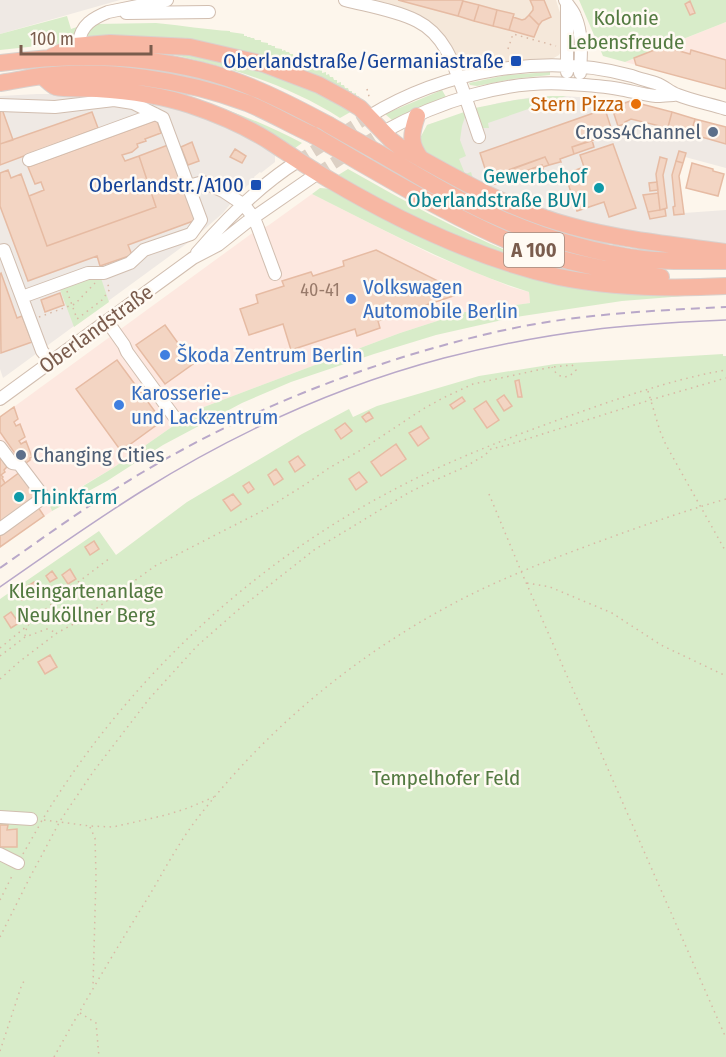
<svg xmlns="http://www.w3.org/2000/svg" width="726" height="1057" viewBox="0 0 726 1057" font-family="'Fira Sans Condensed',sans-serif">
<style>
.residential{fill:#f5e8da}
.commercial{fill:#fde8e0}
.industrial{fill:#efe9e4}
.green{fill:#d8ecc9}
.building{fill:#f3d5c3;stroke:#e6bba3;stroke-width:1.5}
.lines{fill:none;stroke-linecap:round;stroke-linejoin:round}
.minor-tunnel{stroke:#dcd0c4;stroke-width:12;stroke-dasharray:12 6;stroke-linecap:butt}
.minor-casing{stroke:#d1beb0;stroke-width:14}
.highway-casing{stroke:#dad1cd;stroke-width:18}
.path{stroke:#d9b8a5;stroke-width:1.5;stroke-dasharray:1.5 4.5;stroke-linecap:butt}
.minor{stroke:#fff;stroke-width:12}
.highway{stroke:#f7b7a3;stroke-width:16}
.tram{stroke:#b9a8c9;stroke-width:1.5}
.rail{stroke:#b9a8c9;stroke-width:2;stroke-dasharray:9 6;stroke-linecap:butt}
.highway-bridge-casing{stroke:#dad1cd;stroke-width:18;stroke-linecap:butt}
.highway-bridge{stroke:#f7b7a3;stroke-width:16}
.transit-dot{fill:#1a4fb4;stroke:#fffaf3;stroke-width:2}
.food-dot{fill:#e8710a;stroke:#fffaf3;stroke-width:2}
.service-dot{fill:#5c6f8a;stroke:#fffaf3;stroke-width:2}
.culture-dot{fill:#0f9aa8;stroke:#fffaf3;stroke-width:2}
.shop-dot{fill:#3f7fe0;stroke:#fffaf3;stroke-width:2}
.labels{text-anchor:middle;stroke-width:5;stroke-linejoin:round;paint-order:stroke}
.number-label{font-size:18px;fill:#987a6a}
.shield{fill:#fffaf3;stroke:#a28b7f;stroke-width:1.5}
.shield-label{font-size:20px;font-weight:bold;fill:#7a5c4d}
.park-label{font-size:21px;fill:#537a41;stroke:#fffaf3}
.transit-label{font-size:21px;fill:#164399;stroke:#fffaf3;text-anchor:end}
.food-label{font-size:21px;fill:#c56008;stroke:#fffaf3;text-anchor:end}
.service-label{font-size:21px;fill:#4e5e75;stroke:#fffaf3;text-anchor:end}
.culture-label{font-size:21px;fill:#0d838f;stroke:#fffaf3;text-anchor:end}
.shop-label{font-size:21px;fill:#366cbe;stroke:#fffaf3;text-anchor:start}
.street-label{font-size:21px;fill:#7a5c4d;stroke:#fffaf3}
</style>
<rect width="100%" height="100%" fill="#fdf6ec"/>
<path class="residential" d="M367,0H556L563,22V48L559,55L552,59L507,62L477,67H470L460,61L446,38L429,22Z"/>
<path class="commercial" d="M726,22V89L625,62L661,48Z
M312,194L433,255L511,287L529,292L530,303L465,312L400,333L196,410L113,468L50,505L52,511L0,547V417L251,234L269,225Z"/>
<path class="industrial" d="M0,0H120L0,34Z
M37,94H95L199,111L275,152V162L261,173L260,172L254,177L255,179L240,192L223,213L193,239L3,378L0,369V96Z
M565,96L630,101L726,127V168L685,157L679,176L684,213L726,210V243L674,239L566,220L464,177L427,125L498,103L533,97Z"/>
<path class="green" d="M579,0H726V22L625,62L603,56Z
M67,16L71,29L80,26L75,42L0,50V34Z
M156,23C181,25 207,30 230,31V32L244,34V36H247V37H250L251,38H254L255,40H261V42L268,43V45H271L272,46H275V48L282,49V51L285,50L286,52H289L290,54H293V56L296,55L297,58L300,57V60L304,59V61H307L308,63H311V65H315V68H318L319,70H322V73L326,72V75L329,74L330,77H333L334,80H337V83L341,82V85H344L345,88H348L349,91H352V94L356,93V97L359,96L360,99H363L364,104L295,70L84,37L96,24Z
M160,52L205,55L311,86L354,110L340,118C285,83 223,65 160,52Z
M550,72V75L512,79L477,86L470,85L469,83L507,75Z
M442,90L446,97L392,120L385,114Z
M550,96H566L488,123L489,128H482L475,108L515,100Z
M193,99C231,110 266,124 302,143L291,151Z
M467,111L462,126L460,140L466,156L459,159L465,174L471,172L474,182L426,154L418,142L427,125Z
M348,169C414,206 478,243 550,267L519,260L469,244L335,177Z
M320,188L333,189L480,257L709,294L622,301L516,317L436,335L374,354L291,382L242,403L163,445L107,481L52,511L50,506L113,468L196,410L400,333L465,312L530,303L529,292C453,268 383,229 312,194Z
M80,278H101L109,302L74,327L59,287Z
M723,354V356H726V1057H0V599L99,531L116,555L187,502L302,434L349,409L353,417L377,406L479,376L555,364Z"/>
<path class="building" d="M398,0H463L458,16Z
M530,0H544L551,17L542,21L539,25L529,15L533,10V7Z
M463,1L479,5L474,21L458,16Z
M690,1L695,13L690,15L685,4Z
M479,5L497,10L493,26L474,21Z
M497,10L514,14L509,30L493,26Z
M529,15L539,25L534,37L509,30L513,17L522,20L525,19Z
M667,45L669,48L690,54L691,50L726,60V89L636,65L634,58Z
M630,101L672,112L667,131L660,129V126L631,119L625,122V124L618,126L612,108Z
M0,109H2L13,140L0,144Z
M605,109L613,134L572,147L574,154L560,159L561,162H560L549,165L545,157L488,178L480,153Z
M92,112L98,128L0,165V144Z
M672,112L695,119L691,133L668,127Z
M695,119L726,127V144L691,134Z
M157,120L161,133L145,139L146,141L137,144L138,147L132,152L122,155L125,161L139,156L156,207L47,246L29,196L44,190L41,182L35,184L28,167Z
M592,140L594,147L574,154L572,147Z
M192,142L199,161L188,165L181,147Z
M613,144L636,208L609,217L604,202L577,211L565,174L584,167L580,155Z
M168,145L196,220L128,245L132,255L100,266L97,256L28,281L0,206V173L8,170L11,178L21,174L47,246L156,207L139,156Z
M235,149L246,156L242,163L230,157Z
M679,151L686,153L683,163L676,161Z
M545,157L549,165L543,167L542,165L507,178V180L495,184L496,182L494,175Z
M660,157L667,159L663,175L667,208L660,210L656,174Z
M676,161L683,163L679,176L684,214L674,215L673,207L675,206L672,175Z
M692,163L713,169V171L724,174L718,196L686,188Z
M542,165L544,172L509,184L507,178Z
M234,182L240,188L234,194L228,187Z
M657,182L658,190L650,191L649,183Z
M658,193L660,210L648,212L643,195Z
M665,209L666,216L650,219L648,212Z
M376,250L462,293L378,321L380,328L357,336L355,329L291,350L283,324L249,335L240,309L258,303L256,295L284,286L282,281L311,272L313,276L344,266L343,261Z
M1,273L17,318L22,316L32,342L1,353L0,274Z
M60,293L64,305L45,312L41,300Z
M165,325L193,364L165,384L136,345Z
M117,360L162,421L121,451L76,389Z
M519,380L522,397H518L515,381Z
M504,395L512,406L504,411L497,400Z
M462,397L465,401L453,409L450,405Z
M486,401L499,420L487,428L474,409Z
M14,407L18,419L14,422L16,426L20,424L25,437L19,441L21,444L26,441L32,457L30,458V460L23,465L0,432V417Z
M369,412L373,418L366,422L362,417Z
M345,423L352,431L341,439L335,430Z
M421,426L429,438L418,446L409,433Z
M396,444L406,459L381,476L371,462Z
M298,456L305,465L295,472L289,462Z
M0,457L7,467L4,470L5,472L1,475L3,477L2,478L5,483L0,487Z
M276,469L283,479L274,485L268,475Z
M20,472L21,476L30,488L33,486L38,497L0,522V487Z
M359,472L367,482L356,490L349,479Z
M249,482L254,489L248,493L243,486Z
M233,494L241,504L231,511L223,500Z
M38,507L44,516L0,547V534Z
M94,541L99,549L90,555L85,547Z
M70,569L76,579L68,584L62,575Z
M52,571L57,578L50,582L46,576Z
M34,582L39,589L22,600L17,593Z
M11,612L19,623L11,628L4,617Z
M50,655L57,667L45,674L38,662Z
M0,825H8L7,830L17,829V847H0Z"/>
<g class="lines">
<path class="minor-tunnel" d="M298,161L368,117
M318,173L383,132"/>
<g class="minor-casing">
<path id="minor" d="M345,0C368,6 395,10 417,21C445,35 454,65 464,93C469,108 474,122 479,137
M565,0C568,6 573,10 575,16C583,34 581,55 580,73
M126,13L209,12
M79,42C81,25 93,18 108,12L167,0
M567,72V4
M0,105L55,107L114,100L133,103L163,118L201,220L191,234L144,250L130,263L104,273H88L22,297
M368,117C444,70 546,52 632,76C640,79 650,81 658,84C665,87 671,93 678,95C693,101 710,104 726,109
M383,132C438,102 505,79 569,84C586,85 603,86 619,89C631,91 644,95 656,96C662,96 668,95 674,95
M29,160L155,114
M189,186L203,182L223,191L244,205L254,218L258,228L275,274
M0,251L4,250L42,351L51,362
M197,253C226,219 260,185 298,161
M107,321L124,345L127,352L175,418
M0,399L193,258L218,245L247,222L318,173
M0,447L12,463L19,464L44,497L0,529
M0,817L31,819
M0,854L18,863"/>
</g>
<g class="highway-casing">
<path id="highway" d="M51,57L74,46L110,43L190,47L264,64L319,85L345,99L360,108L391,140L400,147C455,178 510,210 571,226C622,240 674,245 726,252
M0,63C66,54 135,54 200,70C245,81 288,103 329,125
M42,76C46,79 51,85 56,87C64,89 87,88 97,89C128,91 160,95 190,105C217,114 245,126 269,141C289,154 309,168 330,180C401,222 478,259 559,277C613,288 671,289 726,286
M0,83C13,81 27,78 41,76C107,68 185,80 247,103C269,112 291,125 313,135
M417,116C411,134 409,143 421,159
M377,152C405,168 432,185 461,200C517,229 580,251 643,259C671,262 699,261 726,261
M359,162C411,192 463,222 518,245C562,262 615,272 661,277"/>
</g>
<path class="path" d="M508,49L513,34L556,46
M367,89L370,100
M67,291L77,319L102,300L110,289L107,283
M39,317L75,304L95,283
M648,391L660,431L666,445L726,552
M489,494L521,571L726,1038
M527,583L550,587L612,613L661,645L726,676
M25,636L27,626
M0,648L27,626L65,592L110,558
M0,656L25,637L47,629L57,633
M0,679L19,662L57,633L79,621L155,566L266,509L306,484L329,468L361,450L423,409L443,398L473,384L552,367L572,365L576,370C568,380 558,379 552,367
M44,820L90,826L113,827L166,815L188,808L214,797
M41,822C122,687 243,571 382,496C442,463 505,439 569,416C620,398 673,379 726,370
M90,827L95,838L96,876L93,986
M23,854L39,826
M0,900L13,874
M0,937L28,881L60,821L93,772L149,699L197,646L238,610L314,550L408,493L424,485L465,467L485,455L491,449L508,445L650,400L726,378
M80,1013L96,1023L99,1057
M0,1051L22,984L25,980
M54,1057C84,1003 116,949 149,896C165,869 180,840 200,815C270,725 361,651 462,599C497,581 534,566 571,552C622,533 674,514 726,499"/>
<use href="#minor" class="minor"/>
<use href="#highway" class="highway"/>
<path class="tram" d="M0,587C47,554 94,521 142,491C235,433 338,386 444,358C492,346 541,336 591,330C634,324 682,322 726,320"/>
<path class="rail" d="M0,568C47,535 94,501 143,472C226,423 309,387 400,358C446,344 493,331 541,323C602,313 664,310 726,307"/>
<g class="highway-bridge-casing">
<path id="highway-bridge" d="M329,125L377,152
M313,135L359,162"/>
</g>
<use href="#highway-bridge" class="highway-bridge"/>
</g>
<g class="transit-dot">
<rect x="510" y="55" width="12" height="12" rx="3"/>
<rect x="250" y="179" width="12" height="12" rx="3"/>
</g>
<circle class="food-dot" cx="636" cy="104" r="6"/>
<g class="service-dot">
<circle cx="713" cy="132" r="6"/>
<circle cx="21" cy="455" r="6"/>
</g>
<g class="culture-dot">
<circle cx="599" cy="188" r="6"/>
<circle cx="19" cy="497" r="6"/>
</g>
<g class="shop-dot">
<circle cx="351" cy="299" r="6"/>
<circle cx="165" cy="355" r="6"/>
<circle cx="119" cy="405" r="6"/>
</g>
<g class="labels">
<g class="number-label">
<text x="320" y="296">40-41</text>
</g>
<rect class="shield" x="504" y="233" width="60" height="34" rx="4.5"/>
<g class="shield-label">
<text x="534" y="257">A 100</text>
</g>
<g class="park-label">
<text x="626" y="25">Kolonie<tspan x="626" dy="24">Lebensfreude</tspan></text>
<text x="86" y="598">Kleingartenanlage<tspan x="86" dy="24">Neuköllner Berg</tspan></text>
<text x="446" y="785">Tempelhofer Feld</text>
</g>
<g class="transit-label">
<text x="504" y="68">Oberlandstraße/Germaniastraße</text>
<text x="244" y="192">Oberlandstr./A100</text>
</g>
<g class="food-label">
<text x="624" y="111">Stern Pizza</text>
</g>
<g class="service-label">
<text x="701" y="139">Cross4Channel</text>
<text x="33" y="462" text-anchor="start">Changing Cities</text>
</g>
<g class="culture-label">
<text x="587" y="183">Gewerbehof<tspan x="587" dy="24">Oberlandstraße BUVI</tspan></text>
<text x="31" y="504" text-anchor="start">Thinkfarm</text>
</g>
<g class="shop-label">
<text x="363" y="294">Volkswagen<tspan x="363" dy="24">Automobile Berlin</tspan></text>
<text x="177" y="362">Škoda Zentrum Berlin</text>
<text x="131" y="400">Karosserie-<tspan x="131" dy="24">und Lackzentrum</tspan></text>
</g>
<g class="street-label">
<text transform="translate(96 329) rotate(-36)" y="7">Oberlandstraße</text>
</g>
</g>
<path d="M21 45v9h130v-9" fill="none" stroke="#7a5c4d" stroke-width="3"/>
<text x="30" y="45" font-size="18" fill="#7a5c4d" stroke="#fffaf3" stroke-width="4.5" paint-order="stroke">100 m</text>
</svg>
